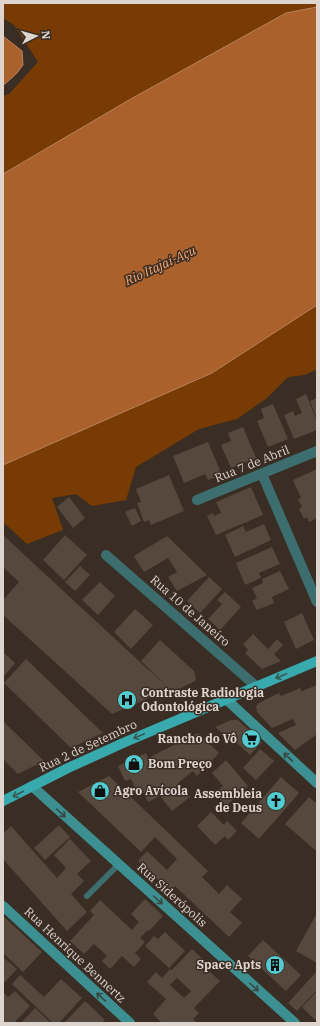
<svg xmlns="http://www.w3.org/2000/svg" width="320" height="1026" viewBox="0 0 320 1026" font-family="'IBM Plex Serif',serif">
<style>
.green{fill:#783b04}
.water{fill:#ab612b;stroke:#ba845c}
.building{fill:#57483e;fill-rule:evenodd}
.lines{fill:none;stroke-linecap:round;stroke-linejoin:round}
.lane{stroke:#3d6e6f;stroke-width:6}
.street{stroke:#3d6e6f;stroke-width:10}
.secondary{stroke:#3d9092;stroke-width:10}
.primary{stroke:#38aaae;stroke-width:10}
.oneway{stroke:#395954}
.oneway2{stroke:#3b4640}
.labels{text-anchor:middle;stroke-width:3;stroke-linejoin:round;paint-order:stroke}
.street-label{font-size:12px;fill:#ded5cf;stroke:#3a2d24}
.poi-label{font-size:12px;font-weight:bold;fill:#ded5cf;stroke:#3a2d24;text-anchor:start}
.water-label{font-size:13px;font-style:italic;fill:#f9a974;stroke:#3a2d24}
</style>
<rect width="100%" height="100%" fill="#3a2d24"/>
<path class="green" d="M3,3H317V7L286,13L129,100L3,174V96L9,94L38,62L14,25L3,18Z
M317,305V369L305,375L288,377L267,398L237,419L199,429L136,467L126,500L92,506L76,494L52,498L63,530L27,544L3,522V465L212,373Z"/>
<path class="water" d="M317,7V305L212,373L3,465V174L129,100L286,13Z
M3,36L22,51L23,65L17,73L5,84H3Z"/>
<path class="building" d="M306,394L317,421V430L294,439L284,415L293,411L295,416L302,413L296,399Z
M317,398V419L310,401Z
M273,404L288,439L268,447L257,421L264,418L261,409Z
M243,427L256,458L231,468L221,445L231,441L228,433Z
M208,442L222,475L208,480L205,474L184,483L173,456Z
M317,469V518L309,522L307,517L304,519L299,509L302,507L298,499L301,498L293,480Z
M169,475L184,511L151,525L149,520L144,522L137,503L141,502L136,489Z
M251,487L263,515L216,535L207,516L213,513L214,516L221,513L216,502Z
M69,497L85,518L73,528L57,507Z
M135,508L141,521L132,526L125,512Z
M264,524L271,540L235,557L225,535L243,526L246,532Z
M3,535L140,662L170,689L112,714L3,615V600L19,582L3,567Z
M65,535L87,555L64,580L43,560Z
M167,536L207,575L177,591L168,577L177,572L168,558L144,572L134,556Z
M272,547L280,564L259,573L261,578L245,585L236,563Z
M80,566L90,575L75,591L65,582Z
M280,571L289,589L272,597L274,603L257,610L252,601L257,598L252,588L263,583L262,579Z
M209,577L222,589L200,613L187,601Z
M100,582L115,596L98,615L82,600Z
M225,592L241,607L220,630L208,619L222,604L217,600Z
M135,609L153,625L131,649L114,632Z
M302,613L314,640L296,649L284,622Z
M253,634L268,649L277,639L283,645L274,654L281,661L262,669L245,653L248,650L243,644Z
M160,640L194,671L196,678L195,681L173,692L141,661Z
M3,652L15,663L5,675L3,673Z
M26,659L103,733L71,748L4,683Z
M317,685V734L295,750L278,733L296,725L293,719L272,728L257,712L256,706L259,703L279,693L281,696L300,688L302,691Z
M231,720H238L262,742L250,755L236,742L234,744L215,727Z
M3,721L44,761L18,774L3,759Z
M198,733L219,753L197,776L193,771L178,783L190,797L172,811L160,796L148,802L143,792L138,794L131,779L125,781L118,766L146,753L148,758Z
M260,749L274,761L256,780L243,768Z
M226,760L248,786L226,806L215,794L223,786L212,773Z
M109,776L208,871L202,877L219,894L227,885L242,899L230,912L242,923L229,937L175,886L170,892L138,861L147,851L167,870L177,859L155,837L141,852L78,792Z
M281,777L299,793L259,839L241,823Z
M309,797L317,804V848L315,850L285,824Z
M211,812L224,825L227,821L237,831L228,840L225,836L215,845L197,826Z
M59,825L70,837L45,860L34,848Z
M11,826L57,878L66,868L54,855L70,839L91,861L77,874L84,881L71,894L87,912L67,931L3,859V834Z
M145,899L163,916L149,931L148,930L140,938L145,942L135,953L141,959L134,967L122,956L110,969L102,961L107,956L94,944L84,954L70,941L94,915L90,911L100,900L132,930L139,922L131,914Z
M317,913V963L296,951Z
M3,916L42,952L23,972L3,953Z
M165,932L185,951L169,968L145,946L154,936L158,939Z
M263,940L301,975L286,991L248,956Z
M192,949L212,968L209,971L220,981L194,1008L199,1013L193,1019L197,1023H162L153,1014L166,999L147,982L156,972L162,978L170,969L172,970ZM177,978L191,991L184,998L170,985Z
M3,957L17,969L5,982L3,980Z
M317,971V990L297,1011L288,1003Z
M20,975L44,997L61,979L82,998L59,1023H53L12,984Z
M15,991L30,1006L14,1023H6L3,1020V992L8,997Z
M317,991V1018L315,1020L302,1007Z
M85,1001L105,1020L102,1023H64Z
M35,1008L51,1023H21Z"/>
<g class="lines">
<path class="lane" d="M87,896L119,864"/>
<path class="street" d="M262,474L317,602
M197,500L317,451
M106,555L257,687"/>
<path class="secondary" d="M226,699L317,783
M32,786L295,1023
M3,906L130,1023"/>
<path class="primary" d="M3,801L68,768L123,743L317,661"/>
</g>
<defs><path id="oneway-shaft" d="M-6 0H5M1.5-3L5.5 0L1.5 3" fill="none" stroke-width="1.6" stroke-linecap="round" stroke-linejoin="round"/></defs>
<g class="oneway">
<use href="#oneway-shaft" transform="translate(281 676) rotate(157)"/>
<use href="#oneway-shaft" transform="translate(139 736) rotate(157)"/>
<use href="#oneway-shaft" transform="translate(18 794) rotate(153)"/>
</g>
<g class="oneway2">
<use href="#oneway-shaft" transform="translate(288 757) rotate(-137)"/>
<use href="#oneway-shaft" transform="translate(61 813) rotate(42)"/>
<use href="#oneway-shaft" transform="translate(158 900) rotate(42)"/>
<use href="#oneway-shaft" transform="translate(254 987) rotate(42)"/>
<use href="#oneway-shaft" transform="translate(101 997) rotate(-137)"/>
</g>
<defs>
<g id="hospital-disc" transform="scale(1)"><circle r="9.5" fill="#52ccd0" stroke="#3a2d24"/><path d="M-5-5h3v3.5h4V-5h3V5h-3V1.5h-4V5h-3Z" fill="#111"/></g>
<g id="supermarket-disc" transform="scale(1)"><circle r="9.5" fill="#52ccd0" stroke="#3a2d24"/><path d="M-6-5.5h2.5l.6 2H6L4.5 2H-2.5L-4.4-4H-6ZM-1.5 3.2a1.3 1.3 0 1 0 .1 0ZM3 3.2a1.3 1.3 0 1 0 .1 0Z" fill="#111"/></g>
<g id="shop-disc" transform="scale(1)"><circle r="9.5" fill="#52ccd0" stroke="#3a2d24"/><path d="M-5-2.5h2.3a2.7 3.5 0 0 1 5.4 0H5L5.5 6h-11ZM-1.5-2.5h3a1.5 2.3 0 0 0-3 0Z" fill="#111"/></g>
<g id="church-disc" transform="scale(1)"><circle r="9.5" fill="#52ccd0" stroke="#3a2d24"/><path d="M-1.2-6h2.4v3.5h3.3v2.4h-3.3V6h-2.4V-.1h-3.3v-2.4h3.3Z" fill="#111"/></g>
<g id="building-disc" transform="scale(1)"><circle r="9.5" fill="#52ccd0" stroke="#3a2d24"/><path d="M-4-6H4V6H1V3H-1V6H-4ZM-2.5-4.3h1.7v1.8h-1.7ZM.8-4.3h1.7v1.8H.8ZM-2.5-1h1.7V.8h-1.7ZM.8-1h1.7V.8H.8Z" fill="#111"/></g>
</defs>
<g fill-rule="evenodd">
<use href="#hospital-disc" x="127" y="700"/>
<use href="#supermarket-disc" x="251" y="739"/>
<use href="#shop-disc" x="134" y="764"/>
<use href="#shop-disc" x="100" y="791"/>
<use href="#church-disc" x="276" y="801"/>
<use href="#building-disc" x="275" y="965"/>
</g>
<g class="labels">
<g class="street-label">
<text transform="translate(252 464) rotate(-22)" y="4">Rua 7 de Abril</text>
<text transform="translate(190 611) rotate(41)" y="4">Rua 10 de Janeiro</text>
<text transform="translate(88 746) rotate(-25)" y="4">Rua 2 de Setembro</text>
<text transform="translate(172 895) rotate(42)" y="4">Rua Siderópolis</text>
<text transform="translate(75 955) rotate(43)" y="4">Rua Henrique Bennertz</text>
</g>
<g class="poi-label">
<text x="141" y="697">Contraste Radiologia<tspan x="141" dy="14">Odontológica</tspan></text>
<text x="237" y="743" text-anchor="end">Rancho do Vô</text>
<text x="148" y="768">Bom Preço</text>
<text x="114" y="795">Agro Avícola</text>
<text x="262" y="798" text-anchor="end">Assembleia<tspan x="262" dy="14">de Deus</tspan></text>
<text x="261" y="969" text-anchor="end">Space Apts</text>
</g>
<g class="water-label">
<text transform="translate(160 265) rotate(-25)" y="5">Rio Itajaí-Açu</text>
</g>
</g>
<rect width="320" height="1026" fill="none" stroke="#ded5cf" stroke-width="8"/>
<g transform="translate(36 36) rotate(84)" stroke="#3a2d24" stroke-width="3" paint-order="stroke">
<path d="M0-3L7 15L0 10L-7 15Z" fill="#ded5cf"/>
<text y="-6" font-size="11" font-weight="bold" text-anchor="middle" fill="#ded5cf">N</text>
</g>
</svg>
